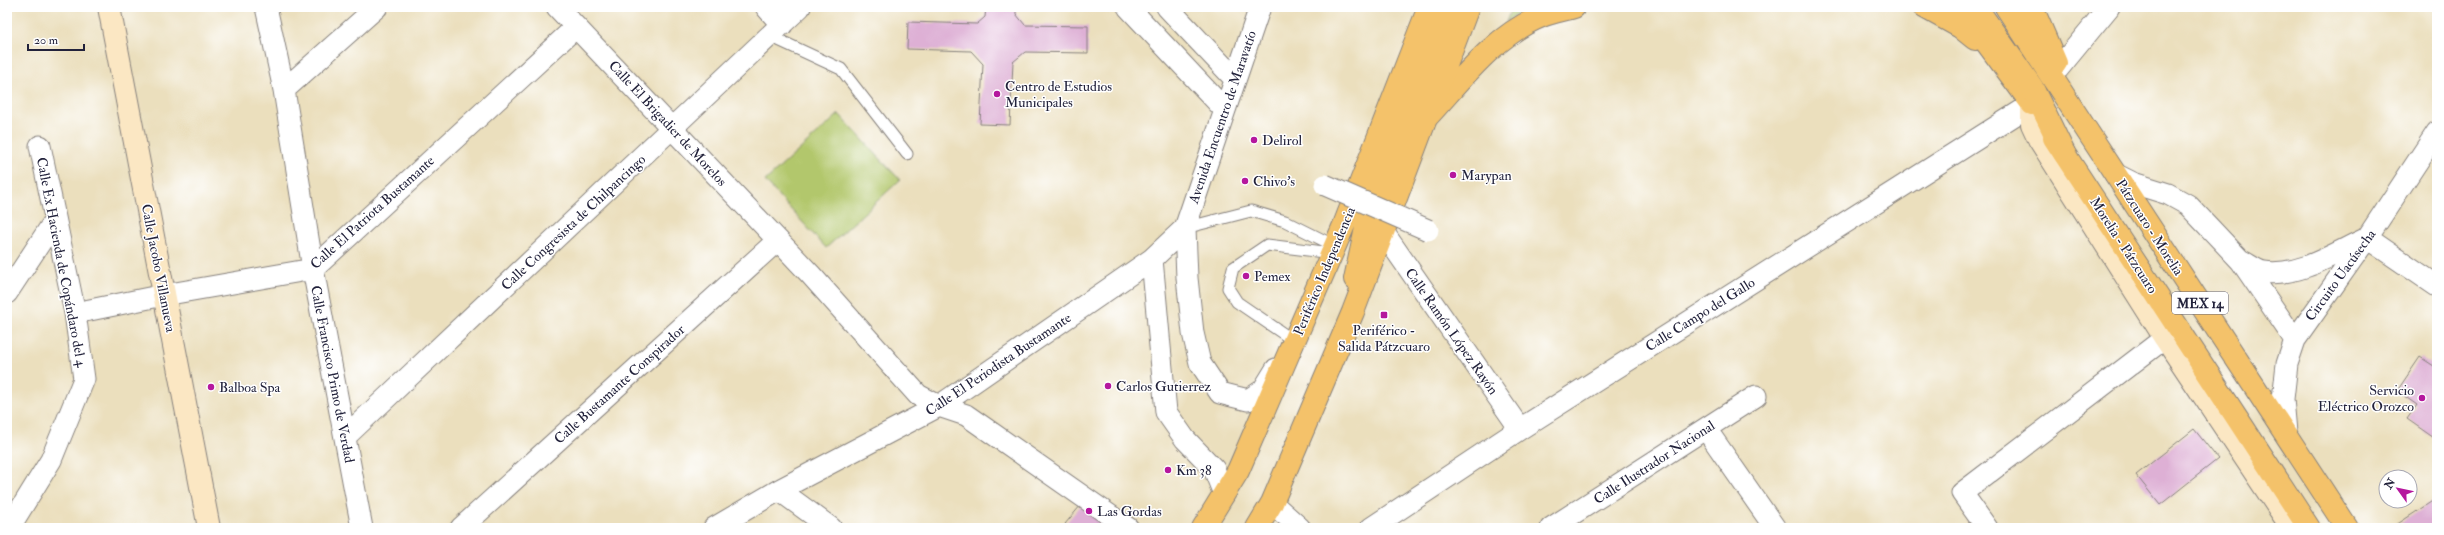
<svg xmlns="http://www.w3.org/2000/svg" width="2444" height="535" viewBox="0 0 2444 535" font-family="'IM FELL Double Pica',serif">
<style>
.green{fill:#b2c76c;stroke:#6a7454}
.building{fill:#deb0d5}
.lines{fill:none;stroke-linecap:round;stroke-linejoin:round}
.lane-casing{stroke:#86807c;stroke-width:13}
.street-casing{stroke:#86807c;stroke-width:23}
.secondary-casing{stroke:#86807c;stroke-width:24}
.primary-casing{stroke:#86807c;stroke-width:24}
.highway-casing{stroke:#86807c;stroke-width:24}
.lane{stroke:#fff;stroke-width:11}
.street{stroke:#fff;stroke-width:21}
.secondary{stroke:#fbe7c3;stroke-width:22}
.primary{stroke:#f4c26a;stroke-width:22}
.highway{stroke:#f4c26a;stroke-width:22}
.street-bridge-casing{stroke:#86807c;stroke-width:23;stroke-linecap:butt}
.street-bridge{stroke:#fff;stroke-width:21}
.poi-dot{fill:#b5179e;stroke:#fff;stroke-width:1.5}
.labels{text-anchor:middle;stroke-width:3;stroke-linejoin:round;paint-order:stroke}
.shield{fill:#fff;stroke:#646476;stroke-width:1}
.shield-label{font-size:13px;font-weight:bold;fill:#22223b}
.poi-label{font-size:14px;fill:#22223b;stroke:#fff;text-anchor:start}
.street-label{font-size:14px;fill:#22223b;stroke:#fff}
</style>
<rect width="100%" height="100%" fill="#fff"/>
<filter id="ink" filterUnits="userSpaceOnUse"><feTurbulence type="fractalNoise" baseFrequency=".025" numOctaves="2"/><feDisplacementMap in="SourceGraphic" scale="8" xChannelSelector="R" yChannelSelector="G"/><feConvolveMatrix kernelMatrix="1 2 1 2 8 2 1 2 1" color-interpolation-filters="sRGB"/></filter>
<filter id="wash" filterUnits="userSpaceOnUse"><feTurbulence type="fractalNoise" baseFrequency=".012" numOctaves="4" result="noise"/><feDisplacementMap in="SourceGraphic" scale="16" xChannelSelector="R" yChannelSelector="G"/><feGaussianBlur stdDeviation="0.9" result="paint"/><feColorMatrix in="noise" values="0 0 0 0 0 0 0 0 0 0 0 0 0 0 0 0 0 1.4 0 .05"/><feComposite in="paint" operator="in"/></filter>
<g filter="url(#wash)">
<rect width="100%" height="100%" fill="#ebdfbd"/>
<path class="green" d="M1512,7H1525L1506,22Z
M839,114L900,180L826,248L765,181Z"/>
<g id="blocks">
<path class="building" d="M986,7H1016V14L1025,25L1088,26V53L1025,52L1013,62L1010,125L980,124L983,64L971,51L907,49L908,22L977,24L985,17Z
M2420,357L2437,368V440L2407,419L2417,405L2397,391Z
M2194,429L2218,459L2160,505L2136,475Z
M2437,498V528H2398L2396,525Z
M1086,499L1123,528H1071L1065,524Z"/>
</g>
</g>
<g filter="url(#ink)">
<use href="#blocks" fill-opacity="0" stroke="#86807c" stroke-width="1"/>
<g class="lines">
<g class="lane-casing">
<path id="lane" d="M770,36L841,69L907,154
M1185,228L1251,211L1285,221L1335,246
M1294,341L1237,302L1228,288L1233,268L1267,245L1332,253"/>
</g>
<g class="street-casing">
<path id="street" d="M266,7L284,90L313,269L362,528
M557,7L811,275L918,395L939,406L966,415L1128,528
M766,7L782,25
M1128,7L1225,110
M1167,7L1235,79
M1260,7L1185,228L1187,278L1193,333L1200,363L1220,393L1248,400L1263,390L1276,369
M2058,69L2109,7
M284,90L377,7
M2115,174L2133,183L2168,194L2188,205L2241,261L2295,340
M1384,233L1520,429
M2367,238L2437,286
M1152,259L1166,412L1185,439L1214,469L1224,494
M2242,261C2248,264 2257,271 2264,272C2299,277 2335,253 2365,239
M7,293L55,220
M75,313L164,295L313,269L576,27
M1706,429L1775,528
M2286,432L2283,399L2287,364L2295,340L2367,238L2437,132
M345,437L800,7
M779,490L831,528
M1272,503L1300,528
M9,528L51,460L84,379L75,313L40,146
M461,528L778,240
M714,528L779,490L939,406L1152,259L1185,228
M1371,528L1520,429L2032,104
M1551,528L1756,396
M1987,528L1962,493L2178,328"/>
</g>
<g class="secondary-casing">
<path id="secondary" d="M109,7L209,528
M2032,104V124L2039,139L2165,338L2292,528"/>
</g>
<g class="primary-casing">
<path id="primary" d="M1924,7L1960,27L1975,39
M1960,7L2032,104
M2006,7L2347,528
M2032,7L2056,63
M1429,115C1462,79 1496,34 1542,16C1552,12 1564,10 1574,7
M2054,138L2309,528"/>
</g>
<g class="highway-casing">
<path id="highway" d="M1976,7L2032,87L2064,153
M1355,279L1368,219L1448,7
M1203,528L1238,471L1344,225L1429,7
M1257,528L1272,503L1353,312L1468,7"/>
</g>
<use href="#lane" class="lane"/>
<use href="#street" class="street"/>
<use href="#secondary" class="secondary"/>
<use href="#primary" class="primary"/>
<use href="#highway" class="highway"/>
<g class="street-bridge-casing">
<path id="street-bridge" d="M1325,185L1428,230"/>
</g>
<use href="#street-bridge" class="street-bridge"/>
</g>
</g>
<g class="poi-dot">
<circle cx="997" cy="94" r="4"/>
<circle cx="1254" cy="140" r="4"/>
<circle cx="1453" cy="175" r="4"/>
<circle cx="1245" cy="181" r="4"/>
<circle cx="1246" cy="276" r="4"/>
<rect x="1380" y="311" width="8" height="8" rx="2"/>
<circle cx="1108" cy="386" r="4"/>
<circle cx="211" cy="387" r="4"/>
<circle cx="2422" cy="398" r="4"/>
<circle cx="1168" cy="470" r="4"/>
<circle cx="1089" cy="511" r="4"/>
</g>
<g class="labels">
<rect class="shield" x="2172" y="292" width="56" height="22" rx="3"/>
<g class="shield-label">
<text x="2200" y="308">MEX 14</text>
</g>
<g class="poi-label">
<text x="1005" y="91">Centro de Estudios<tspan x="1005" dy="16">Municipales</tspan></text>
<text x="1262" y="145">Delirol</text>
<text x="1461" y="180">Marypan</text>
<text x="1253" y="186">Chivo's</text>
<text x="1254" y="281">Pemex</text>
<text x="1384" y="335" text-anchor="middle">Periférico -<tspan x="1384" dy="16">Salida Pátzcuaro</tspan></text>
<text x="1116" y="391">Carlos Gutierrez</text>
<text x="219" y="392">Balboa Spa</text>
<text x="2414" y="395" text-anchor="end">Servicio<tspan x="2414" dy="16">Eléctrico Orozco</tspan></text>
<text x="1176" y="475">Km 38</text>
<text x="1097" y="516">Las Gordas</text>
</g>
<g class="street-label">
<text transform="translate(1222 117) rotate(-71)" y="5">Avenida Encuentro de Maravatío</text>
<text transform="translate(668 123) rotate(47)" y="5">Calle El Brigadier de Morelos</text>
<text transform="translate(372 212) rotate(-42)" y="5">Calle El Patriota Bustamante</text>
<text transform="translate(573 222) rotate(-43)" y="5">Calle Congresista de Chilpancingo</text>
<text transform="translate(2150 227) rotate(57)" y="5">Pátzcuaro - Morelia</text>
<text transform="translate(2124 245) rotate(57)" y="5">Morelia - Pátzcuaro</text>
<text transform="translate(62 262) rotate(79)" y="5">Calle Ex Hacienda de Copándaro del 4</text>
<text transform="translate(159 268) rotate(79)" y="5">Calle Jacobo Villanueva</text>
<text transform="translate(1324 271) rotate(-67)" y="5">Periférico Independencia</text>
<text transform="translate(2340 275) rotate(-54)" y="5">Circuito Uacúsecha</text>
<text transform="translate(1700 314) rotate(-32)" y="5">Calle Campo del Gallo</text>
<text transform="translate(1452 331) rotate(55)" y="5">Calle Ramón López Rayón</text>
<text transform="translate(998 364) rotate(-34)" y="5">Calle El Periodista Bustamante</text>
<text transform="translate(333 374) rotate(79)" y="5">Calle Francisco Primo de Verdad</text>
<text transform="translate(619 384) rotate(-42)" y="5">Calle Bustamante Conspirador</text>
<text transform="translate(1654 462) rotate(-33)" y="5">Calle Ilustrador Nacional</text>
</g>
</g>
<rect width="2444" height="535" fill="none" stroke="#fff" stroke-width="24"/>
<g transform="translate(2398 489) rotate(303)"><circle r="19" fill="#ffffff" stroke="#a7a7b1"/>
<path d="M0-3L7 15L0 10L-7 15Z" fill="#b5179e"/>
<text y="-6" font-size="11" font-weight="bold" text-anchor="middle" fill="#22223b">N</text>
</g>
<path d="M28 44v6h56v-6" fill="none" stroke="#22223b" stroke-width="2"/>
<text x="34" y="44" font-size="12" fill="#22223b" stroke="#ffffff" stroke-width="3" paint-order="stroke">20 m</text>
</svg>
